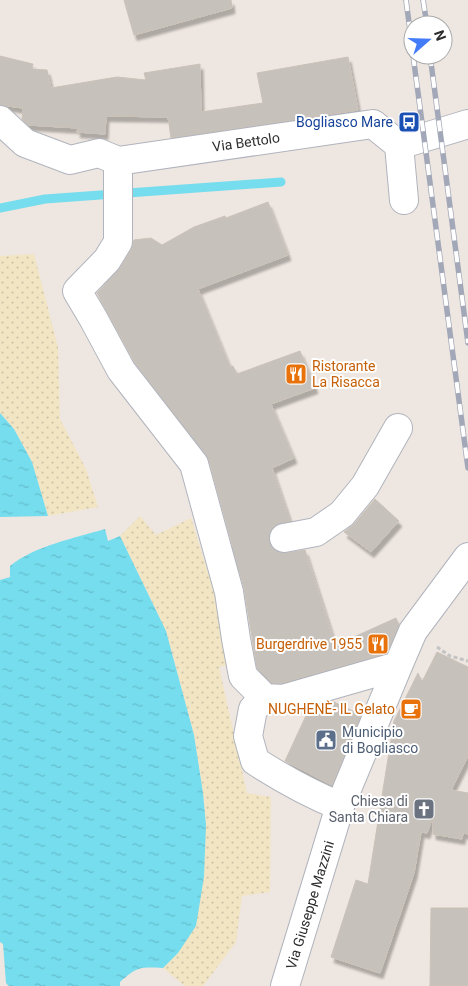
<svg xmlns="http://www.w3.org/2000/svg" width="468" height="986" viewBox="0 0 468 986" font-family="Roboto,sans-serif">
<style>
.sand{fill:url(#sand-dots)}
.water{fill:url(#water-ripples)}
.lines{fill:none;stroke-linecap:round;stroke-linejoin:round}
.stream{stroke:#75ddee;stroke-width:9}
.building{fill:#c7c1bb;stroke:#cac2b9;filter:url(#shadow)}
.minor-tunnel{stroke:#c7c1bc;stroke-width:28;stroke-dasharray:28 14;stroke-linecap:butt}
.minor-casing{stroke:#b0b4bd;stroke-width:30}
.path{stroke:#c4c4c4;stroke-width:3;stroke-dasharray:4 2.5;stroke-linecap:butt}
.minor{stroke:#fff;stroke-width:28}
.rail-casing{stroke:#a2a8b7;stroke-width:5.5}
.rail{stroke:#fff;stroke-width:4;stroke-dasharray:11;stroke-linecap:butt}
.labels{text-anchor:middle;stroke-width:4;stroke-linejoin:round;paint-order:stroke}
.transit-label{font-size:14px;fill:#164399;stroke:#fff;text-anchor:end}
.street-label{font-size:14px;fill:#2d2d2d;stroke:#fff}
.food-label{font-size:14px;fill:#c56008;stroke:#fff;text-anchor:end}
.service-label{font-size:14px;fill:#4e5e75;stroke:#fff;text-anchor:start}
.worship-label{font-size:14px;fill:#5b616d;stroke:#fff;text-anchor:end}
</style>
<defs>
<pattern id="sand-dots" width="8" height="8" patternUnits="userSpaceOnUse" patternTransform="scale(1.25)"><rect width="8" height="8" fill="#f2e5c4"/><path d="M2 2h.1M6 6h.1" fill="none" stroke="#d0c5a9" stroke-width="1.8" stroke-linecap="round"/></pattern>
<pattern id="water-ripples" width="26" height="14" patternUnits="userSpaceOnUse" patternTransform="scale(1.25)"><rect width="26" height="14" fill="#75ddee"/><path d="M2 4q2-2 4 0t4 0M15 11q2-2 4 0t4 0" fill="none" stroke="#66becc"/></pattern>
<filter id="shadow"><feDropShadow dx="3" dy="5.5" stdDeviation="1" flood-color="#0004"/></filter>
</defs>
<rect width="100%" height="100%" fill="#eee6e0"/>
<path class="sand" d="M34,254L58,347L60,419L86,469L98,507L48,516L32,462L14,429L0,413V256Z
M140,516L156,535L191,518L236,663L219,667L247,793L271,797L270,892L242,896L236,942L203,986H185L163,968L178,953L206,825L203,793L194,735L166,631L120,536Z"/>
<path class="water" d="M0,413L14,429L32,462L48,516L0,517Z
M105,529L108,541L120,536L166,631L194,735L203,793L206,825L204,877L196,926L178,953L163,968C140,967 138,966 120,982V986H9L6,983L3,944L0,942V580L10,577V566C34,546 75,538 105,529Z"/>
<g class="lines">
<path class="stream" d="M0,208L45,199L281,182"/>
</g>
<path class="building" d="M124,0H231L232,8L134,35Z
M0,56L33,64L32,69L47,70L51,88L117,77L146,80L144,73L200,64L201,112L263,103L257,73L348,57L358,110L171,138L168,117L106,116L105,134L77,132L78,128L28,125L22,119L23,108L0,105Z
M268,202L288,255L198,289L230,367L233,366L237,374L300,351L315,388L271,404L294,458L272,468L290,521L274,526L269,533V541L272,548L279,553H287L305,550L334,641L344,637L345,641L396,618L399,625L387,653L281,683H272L257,668L244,588L209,460L134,361L97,293L120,268L131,250L134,240L151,238L162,245L194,227L225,216L226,218Z
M375,499L399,521L371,552L344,532L354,524Z
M437,652L468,667V756L451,790L468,793V834L463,833L462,839L433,834V816L427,833L421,832L414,873L380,973L331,957L356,880L368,884L394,721L418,673L422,682Z
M332,701L361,715L332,785L285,761L310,707Z
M431,908H468V986H430Z"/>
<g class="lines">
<path class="minor-tunnel" d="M229,562L284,538"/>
<g class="minor-casing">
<path id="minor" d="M0,120L25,143L70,160L99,153L118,161V242L107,260L77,291L93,318L121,370L194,464L229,592L236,639L243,676L265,698L283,699L398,666
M399,145L468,124
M399,145L404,200
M118,161L373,124L399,145
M284,538L316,532L342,514L365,486L398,428
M265,698L253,709L248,736L255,761C283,779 310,794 340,806
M285,986L340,806L398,666L413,631L468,557"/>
</g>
<path class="path" d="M437,647L450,656L468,661"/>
<use href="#minor" class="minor"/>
<g class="rail-casing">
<path id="rail" d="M406,0L413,53
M423,0L427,25
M413,55L468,468
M430,55L468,343"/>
</g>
<use href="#rail" class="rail"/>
</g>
<defs>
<g id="bus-square" transform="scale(1.125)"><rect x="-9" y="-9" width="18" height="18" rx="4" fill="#1a4fb4" stroke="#fff"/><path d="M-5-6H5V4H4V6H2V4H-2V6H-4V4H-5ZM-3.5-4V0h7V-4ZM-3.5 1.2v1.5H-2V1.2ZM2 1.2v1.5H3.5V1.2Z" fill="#fff"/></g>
<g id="restaurant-square" transform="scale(1.125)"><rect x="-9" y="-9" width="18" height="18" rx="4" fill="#e8710a" stroke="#fff"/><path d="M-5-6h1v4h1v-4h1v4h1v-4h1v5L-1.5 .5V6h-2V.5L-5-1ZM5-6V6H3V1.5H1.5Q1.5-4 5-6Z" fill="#fff"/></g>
<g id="cafe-square" transform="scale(1.125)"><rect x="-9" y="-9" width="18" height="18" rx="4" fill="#e8710a" stroke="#fff"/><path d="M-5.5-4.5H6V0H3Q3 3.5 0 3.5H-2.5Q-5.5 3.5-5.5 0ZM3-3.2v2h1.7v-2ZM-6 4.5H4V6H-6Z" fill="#fff"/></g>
<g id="civic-square" transform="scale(1.125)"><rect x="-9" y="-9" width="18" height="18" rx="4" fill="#5c6f8a" stroke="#fff"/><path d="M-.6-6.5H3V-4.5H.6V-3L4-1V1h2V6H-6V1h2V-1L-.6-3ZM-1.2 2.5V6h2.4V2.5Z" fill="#fff"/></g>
<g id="church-square" transform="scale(1.125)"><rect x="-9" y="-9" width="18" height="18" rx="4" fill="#6b7280" stroke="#fff"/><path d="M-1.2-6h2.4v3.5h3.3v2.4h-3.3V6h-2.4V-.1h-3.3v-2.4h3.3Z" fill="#fff"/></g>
</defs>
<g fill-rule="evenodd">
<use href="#bus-square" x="409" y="122"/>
<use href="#restaurant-square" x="296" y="374"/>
<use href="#restaurant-square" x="378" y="644"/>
<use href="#cafe-square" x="411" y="709"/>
<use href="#civic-square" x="326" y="740"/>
<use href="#church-square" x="424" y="809"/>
</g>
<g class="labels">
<g class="transit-label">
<text x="393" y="127">Bogliasco Mare</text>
</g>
<g class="street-label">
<text transform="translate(246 142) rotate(-8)" y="5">Via Bettolo</text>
<text transform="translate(310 905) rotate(-73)" y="5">Via Giuseppe Mazzini</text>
</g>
<g class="food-label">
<text x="312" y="371" text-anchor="start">Ristorante<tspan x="312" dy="16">La Risacca</tspan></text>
<text x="362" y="649">Burgerdrive 1955</text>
<text x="395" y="714">NUGHENÈ- IL Gelato</text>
</g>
<g class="service-label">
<text x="342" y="737">Municipio<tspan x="342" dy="16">di Bogliasco</tspan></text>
</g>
<g class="worship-label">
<text x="408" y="806">Chiesa di<tspan x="408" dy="16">Santa Chiara</tspan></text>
</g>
</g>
<g transform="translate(428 40) rotate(70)"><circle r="24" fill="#ffffff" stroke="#ababab"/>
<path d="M0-4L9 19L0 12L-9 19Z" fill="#437bf8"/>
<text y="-8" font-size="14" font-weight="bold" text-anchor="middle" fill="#2d2d2d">N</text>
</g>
</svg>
